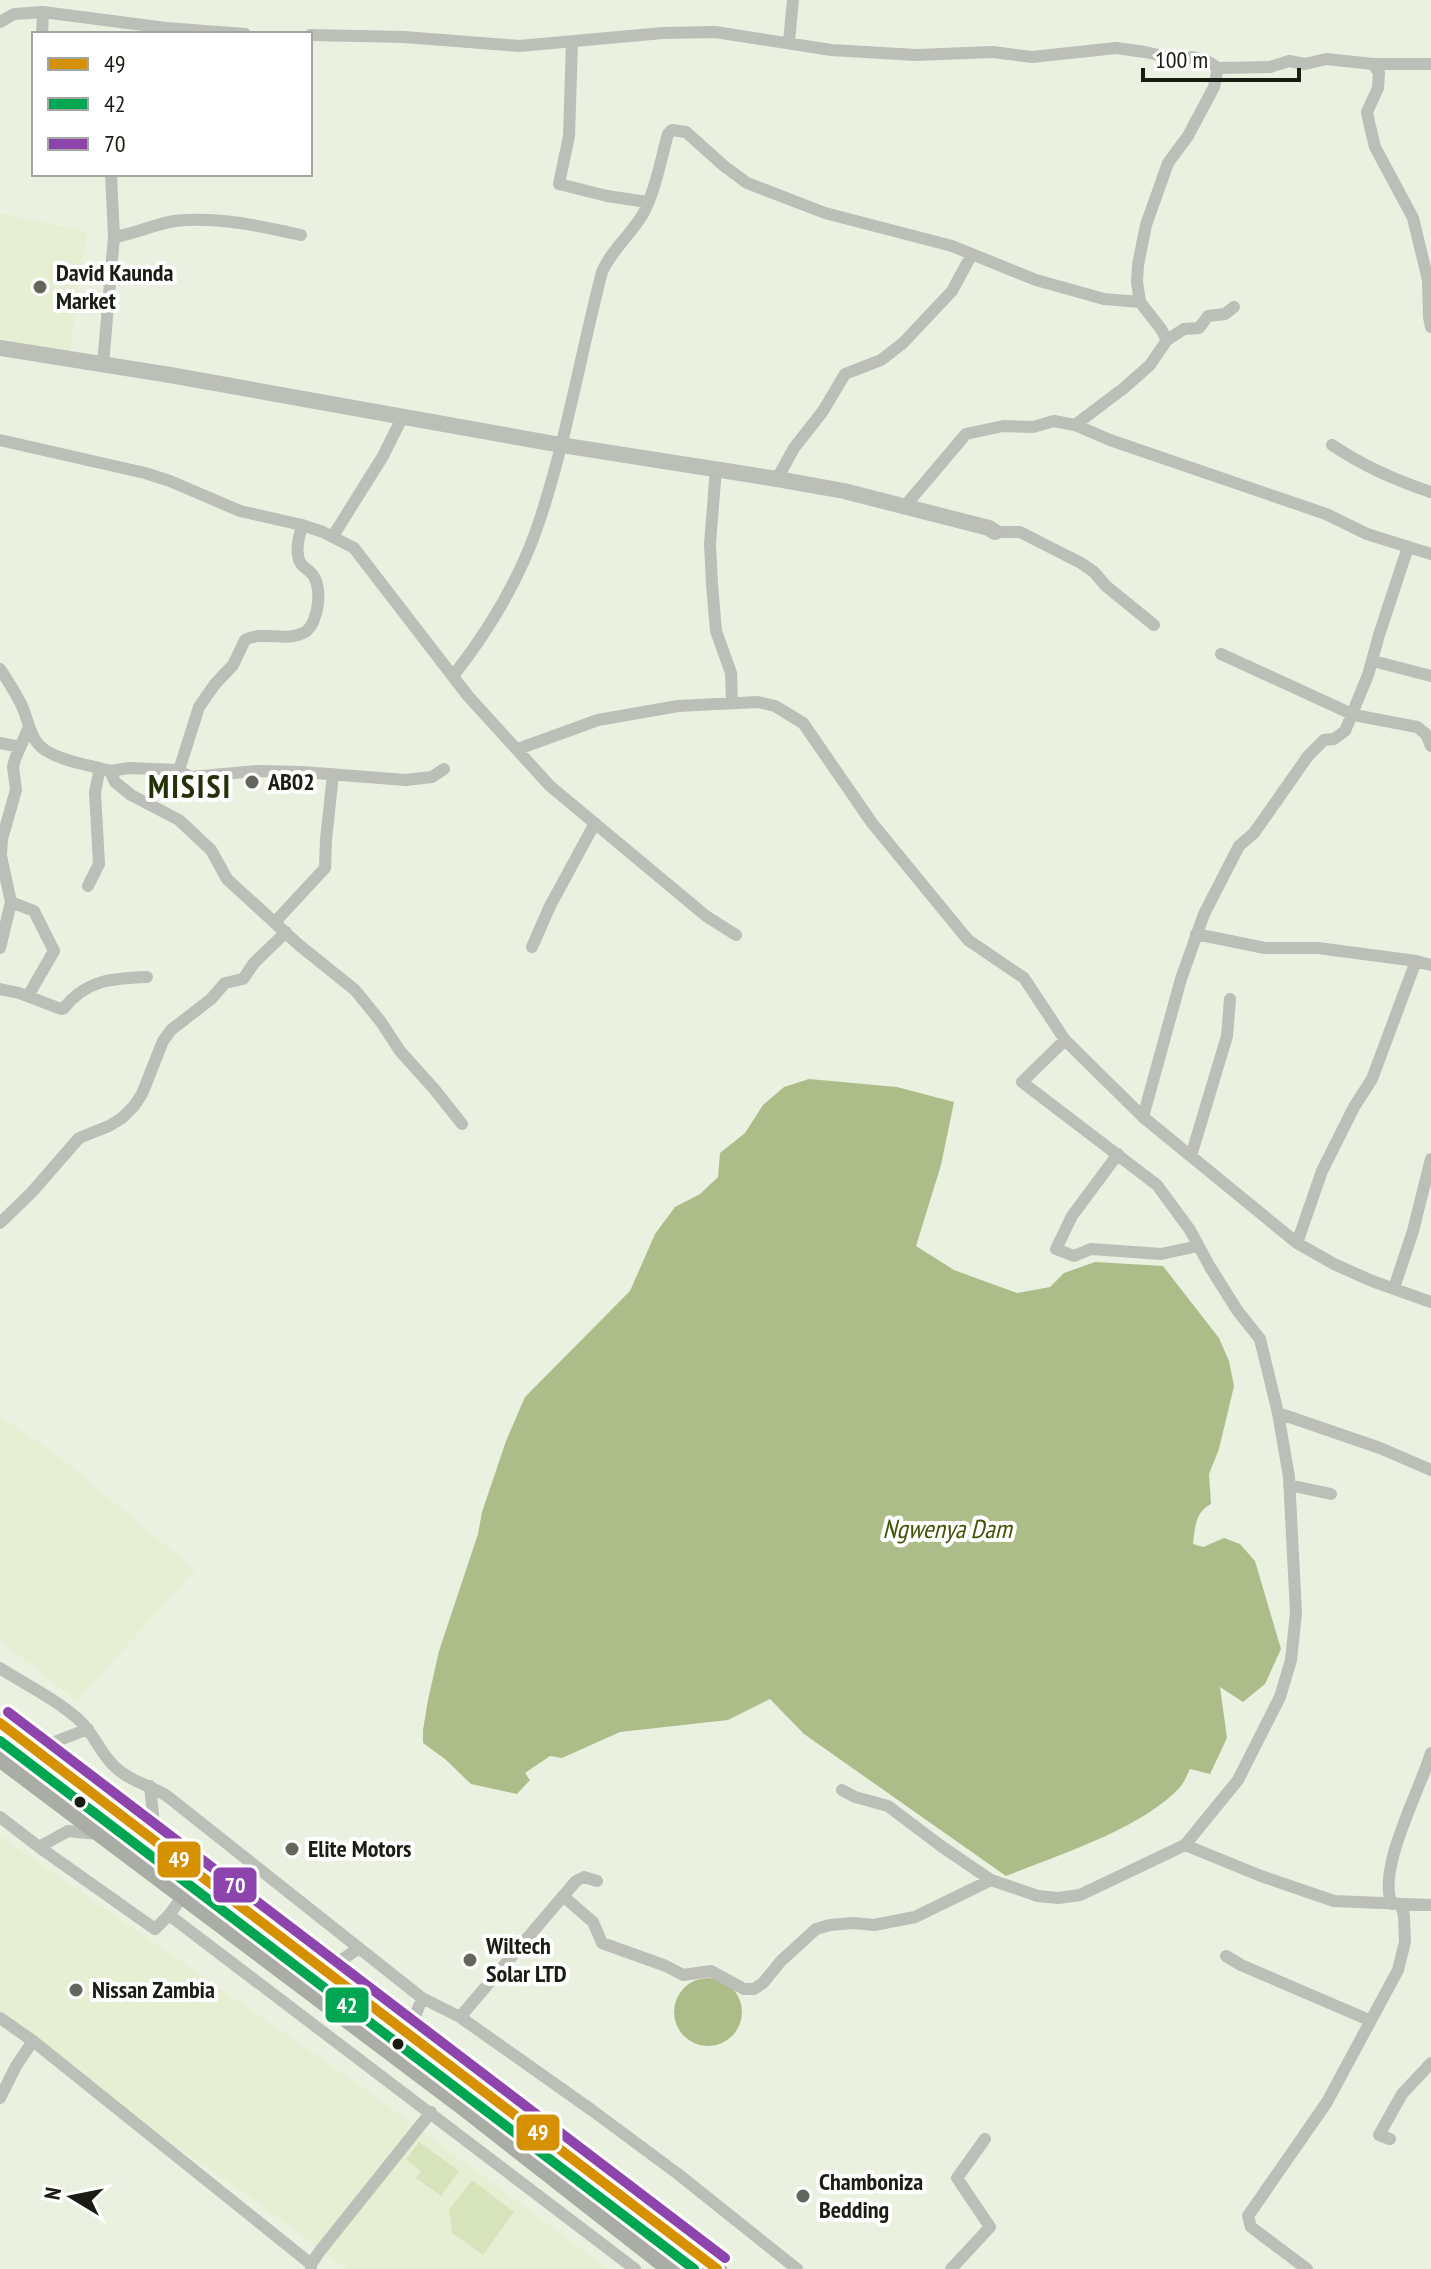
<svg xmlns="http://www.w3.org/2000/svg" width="1431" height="2269" viewBox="0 0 1431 2269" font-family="'PT Sans Narrow',sans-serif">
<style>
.built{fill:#e6eed3}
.green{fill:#d6e3bb}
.water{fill:#adbd8a}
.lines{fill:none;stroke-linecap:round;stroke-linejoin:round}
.minor{stroke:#bcbeb8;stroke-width:12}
.tertiary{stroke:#bcbeb8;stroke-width:16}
.primary{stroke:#aaada5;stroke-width:20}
.bus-1-casing{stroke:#fff;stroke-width:16}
.bus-2-casing{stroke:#fff;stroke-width:16}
.bus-3-casing{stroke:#fff;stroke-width:16}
.bus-1{stroke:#d69103;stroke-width:10}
.bus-2{stroke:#00a651;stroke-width:10}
.bus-3{stroke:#8e44ad;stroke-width:10}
.poi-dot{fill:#63675b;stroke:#fff;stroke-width:3}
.bus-dot{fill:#1a1d13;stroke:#fff;stroke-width:3}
.labels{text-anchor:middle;stroke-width:8;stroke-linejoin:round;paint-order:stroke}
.poi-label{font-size:24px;font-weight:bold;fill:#1a1d13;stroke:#fff;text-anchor:start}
.water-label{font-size:26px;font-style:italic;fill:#435406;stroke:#fff}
.district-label{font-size:32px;font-weight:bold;letter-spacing:2px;fill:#263009;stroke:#fff}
.line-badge{stroke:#fff;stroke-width:3}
.badge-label{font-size:22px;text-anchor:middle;font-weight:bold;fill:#fff}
</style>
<rect width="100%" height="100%" fill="#ebf1e0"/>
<path class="built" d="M0,213L87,232L69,357L0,342Z
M0,1417L57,1455L195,1570L77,1701L0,1641Z
M0,1836L368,2091L608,2269H347L247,2195L0,2026Z"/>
<path class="green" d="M419,2142L459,2171L441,2196L416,2178L421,2171L406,2160Z
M472,2180L514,2212L483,2255L452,2233L449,2210Z"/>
<path class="water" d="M809,1079L897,1087L954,1102L941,1165L916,1246L954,1270L1017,1293L1050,1287L1064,1273L1095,1262L1163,1266L1219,1338L1229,1361L1234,1386L1219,1449L1209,1474L1211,1504C1195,1512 1195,1528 1193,1544L1203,1547L1224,1538L1240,1544L1255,1561L1281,1649L1265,1684L1243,1702L1220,1687L1227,1738L1210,1774L1190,1769C1187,1775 1185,1781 1181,1786C1144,1828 1058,1855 1006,1876L804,1734L770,1699L728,1720L620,1732L562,1758L550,1756L525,1773L530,1780L517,1794L471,1784L445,1759L423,1743V1730L428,1700L439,1651L478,1534L482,1512L506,1441L525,1397L630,1291L655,1234L675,1207L700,1194L718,1177L720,1153L745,1133L763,1105L784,1087Z
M674 2012a34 34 0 1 1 68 0a34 34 0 1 1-68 0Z"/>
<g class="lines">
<path class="minor" d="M0,22L14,14L43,12L166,28L245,34
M42,34L43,12
M310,35L404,37L519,46L663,33L715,32L831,50L916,55L993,52L1032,57L1116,48L1145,52L1181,60L1192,57L1207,61L1218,68L1270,67L1289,61L1305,64L1326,59L1373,64L1379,73L1378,88L1367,112L1369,122L1375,147L1413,218L1428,280L1429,317L1431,327
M572,42L569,136L559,184L607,196L647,202
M789,42L793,0
M1373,64H1431
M114,237C135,234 154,224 175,221C216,216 261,226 301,235
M1167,340L1184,329L1199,328L1208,316L1225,314L1234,307
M103,364L114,237L111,174
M1075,425L1124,388L1150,365L1167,340L1161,329L1140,302L1137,282L1138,265L1146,225L1168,163L1188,136L1214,87L1218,68
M0,440L145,473L170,481L240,511L302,525L323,532L354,548L468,696L550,786L706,916L736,935
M1332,445C1362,465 1397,481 1431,492
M716,468L710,544L712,584L716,631L731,673L732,702
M777,479L794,448L823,411L845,374L881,360L903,343L952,291L972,254
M905,506L966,434L1003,426L1033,427L1054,421L1075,425L1110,440L1326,514L1367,534L1431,554
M995,532H1020L1081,563L1094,572L1106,586L1154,625
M333,536L383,456L402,418
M1221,654L1354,715L1417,727L1426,734L1431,746
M1373,661L1431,676
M0,669C8,681 16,693 22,706C29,722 30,740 45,750C64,762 90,765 110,771L115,782L131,795L179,820L211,850L227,879L299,945L355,990L381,1022L400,1051L435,1090L462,1124
M453,676C490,629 523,573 541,516C567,436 581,353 602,272C612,249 630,236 643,214C655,192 661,159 668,134L672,130L686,132L724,166L747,183L825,213L952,246L1036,280L1104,299L1140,302
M0,743L20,747
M518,749L598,720L678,706L758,702L775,706L803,723L872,823L968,940L1024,978L1065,1040L1143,1117L1297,1243L1334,1264L1372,1281L1431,1302
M177,770L191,777L257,771L302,772L406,780L432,777L444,769
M110,771L129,768L177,770L180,767L199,707L215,684L233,665L245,640C263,630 287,643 305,632C319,623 323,586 312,574C306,567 299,566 298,555C296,545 300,534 302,525
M88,886L99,864L95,792L100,768
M11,902L34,911L54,951L28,996
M275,922L325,868L326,840L333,774
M1196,934L1265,948H1318L1416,961L1431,965
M532,947L550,906L595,823
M0,948L11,902L1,856L2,839L16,790L13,767L15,759L29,727
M0,989L19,993L61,1009L64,1008C86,980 113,978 147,977
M1143,1117L1181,979L1204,914L1239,846L1254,833L1308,756L1324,740L1334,739L1345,731L1368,675L1379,635L1408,547
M1118,1154L1072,1216L1056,1249L1074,1256L1091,1249L1161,1254L1198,1246
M1191,1156L1227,1036L1230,999
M0,1223L32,1192L79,1138L109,1126L122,1118L134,1106L142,1094L163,1041L171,1030L211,999L225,983L243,979L254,963L286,932
M1297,1243L1322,1171L1354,1107L1372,1079L1416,961
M1394,1288L1413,1231L1431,1159
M1278,1413L1380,1448L1431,1470
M1289,1485L1331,1494
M0,1668C26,1685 56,1699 79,1720C93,1732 99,1751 113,1765C127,1780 149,1785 167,1796L422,1998L460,2017L593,2111L678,2174L797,2269
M36,1749L88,1729
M150,1786L156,1842
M842,1790L855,1797L888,1806L941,1846L991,1880L1038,1896L1058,1898L1080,1895L1185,1845L1238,1780L1280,1697L1291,1660L1296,1613L1289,1477L1278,1413L1260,1339L1237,1310L1210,1267L1190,1230L1157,1185L1022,1082L1065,1040
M0,1817L39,1847L68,1831L97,1834
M1185,1845L1261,1876L1334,1901L1431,1905
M39,1847L155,1929L169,1915
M183,1896L169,1915L635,2269
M564,1897L593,1922L602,1943L666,1966L683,1975L711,1971L744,1989H754L763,1983L781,1961L816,1929L830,1925L853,1923L874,1925L915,1917L991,1880
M1392,1904C1376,1870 1421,1788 1431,1753
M1226,1956L1241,1965L1369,2020
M327,1970L359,1948
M460,2017L576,1881L584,1877L597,1881
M0,2018L33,2041L311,2264
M409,2033L422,1998
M0,2098L16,2066L33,2041
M1390,2139L1379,2135L1402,2094L1431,2063
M311,2269V2264L320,2251L431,2112
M951,2269L990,2227L957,2178L985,2139
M1307,2269L1251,2227L1248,2216L1327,2102L1398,1970L1405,1942L1404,1916L1401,1904"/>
<path class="tertiary" d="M0,348L170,375L561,445L777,479L844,491L989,528L995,532"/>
<path class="primary" d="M0,1723L717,2269
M0,1757L464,2106L672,2269"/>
<g class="bus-1-casing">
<path id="bus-1" d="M0,1723L717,2269"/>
</g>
<g class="bus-2-casing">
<path id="bus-2" d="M0,1741L694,2269"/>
</g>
<g class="bus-3-casing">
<path id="bus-3" d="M8,1712L725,2258"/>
</g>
<use href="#bus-1" class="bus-1"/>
<use href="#bus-2" class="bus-2"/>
<use href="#bus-3" class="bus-3"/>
</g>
<g class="poi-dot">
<circle cx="40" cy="287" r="8"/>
<circle cx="252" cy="782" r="8"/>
<circle cx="292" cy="1849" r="8"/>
<circle cx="470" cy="1960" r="8"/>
<circle cx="76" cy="1990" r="8"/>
<circle cx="803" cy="2196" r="8"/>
</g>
<g class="bus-dot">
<circle cx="80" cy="1802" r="7"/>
<circle cx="398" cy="2044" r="7"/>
</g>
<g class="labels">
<g class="poi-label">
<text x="56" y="281">David Kaunda<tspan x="56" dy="28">Market</tspan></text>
<text x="268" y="790">AB02</text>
<text x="308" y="1857">Elite Motors</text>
<text x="486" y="1954">Wiltech<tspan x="486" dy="28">Solar LTD</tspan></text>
<text x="92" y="1998">Nissan Zambia</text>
<text x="819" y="2190">Chamboniza<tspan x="819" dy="28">Bedding</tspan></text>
</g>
<g class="water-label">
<text x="947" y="1538">Ngwenya Dam</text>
</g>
<g class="district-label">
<text x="190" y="798">MISISI</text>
</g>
</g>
<g class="line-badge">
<rect x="156" y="1840" width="46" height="39" rx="8" fill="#d69103"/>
<rect x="212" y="1866" width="46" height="38" rx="8" fill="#8e44ad"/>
<rect x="324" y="1986" width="46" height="38" rx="8" fill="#00a651"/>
<rect x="515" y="2113" width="46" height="39" rx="8" fill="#d69103"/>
</g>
<g class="badge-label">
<text x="179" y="1867">49</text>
<text x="235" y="1893">70</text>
<text x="347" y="2013">42</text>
<text x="538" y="2140">49</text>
</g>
<rect x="32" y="32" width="280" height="144" fill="#ffffff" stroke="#a3a5a1" stroke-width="2"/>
<rect x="48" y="58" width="40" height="12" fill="#d69103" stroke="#a3a5a1" stroke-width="2"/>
<text x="104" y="72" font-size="24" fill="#1a1d13">49</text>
<rect x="48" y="98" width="40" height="12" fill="#00a651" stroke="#a3a5a1" stroke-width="2"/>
<text x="104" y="112" font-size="24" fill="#1a1d13">42</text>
<rect x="48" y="138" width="40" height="12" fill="#8e44ad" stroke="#a3a5a1" stroke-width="2"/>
<text x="104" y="152" font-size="24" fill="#1a1d13">70</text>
<g transform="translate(72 2197) rotate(280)" stroke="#ffffff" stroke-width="6" paint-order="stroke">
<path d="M0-6L14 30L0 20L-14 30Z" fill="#1a1d13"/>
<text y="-12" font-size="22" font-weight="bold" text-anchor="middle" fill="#1a1d13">N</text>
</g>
<path d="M1143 68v12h156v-12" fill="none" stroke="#1a1d13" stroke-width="4"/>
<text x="1155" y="68" font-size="24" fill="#1a1d13" stroke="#ffffff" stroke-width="6" paint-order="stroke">100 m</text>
</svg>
